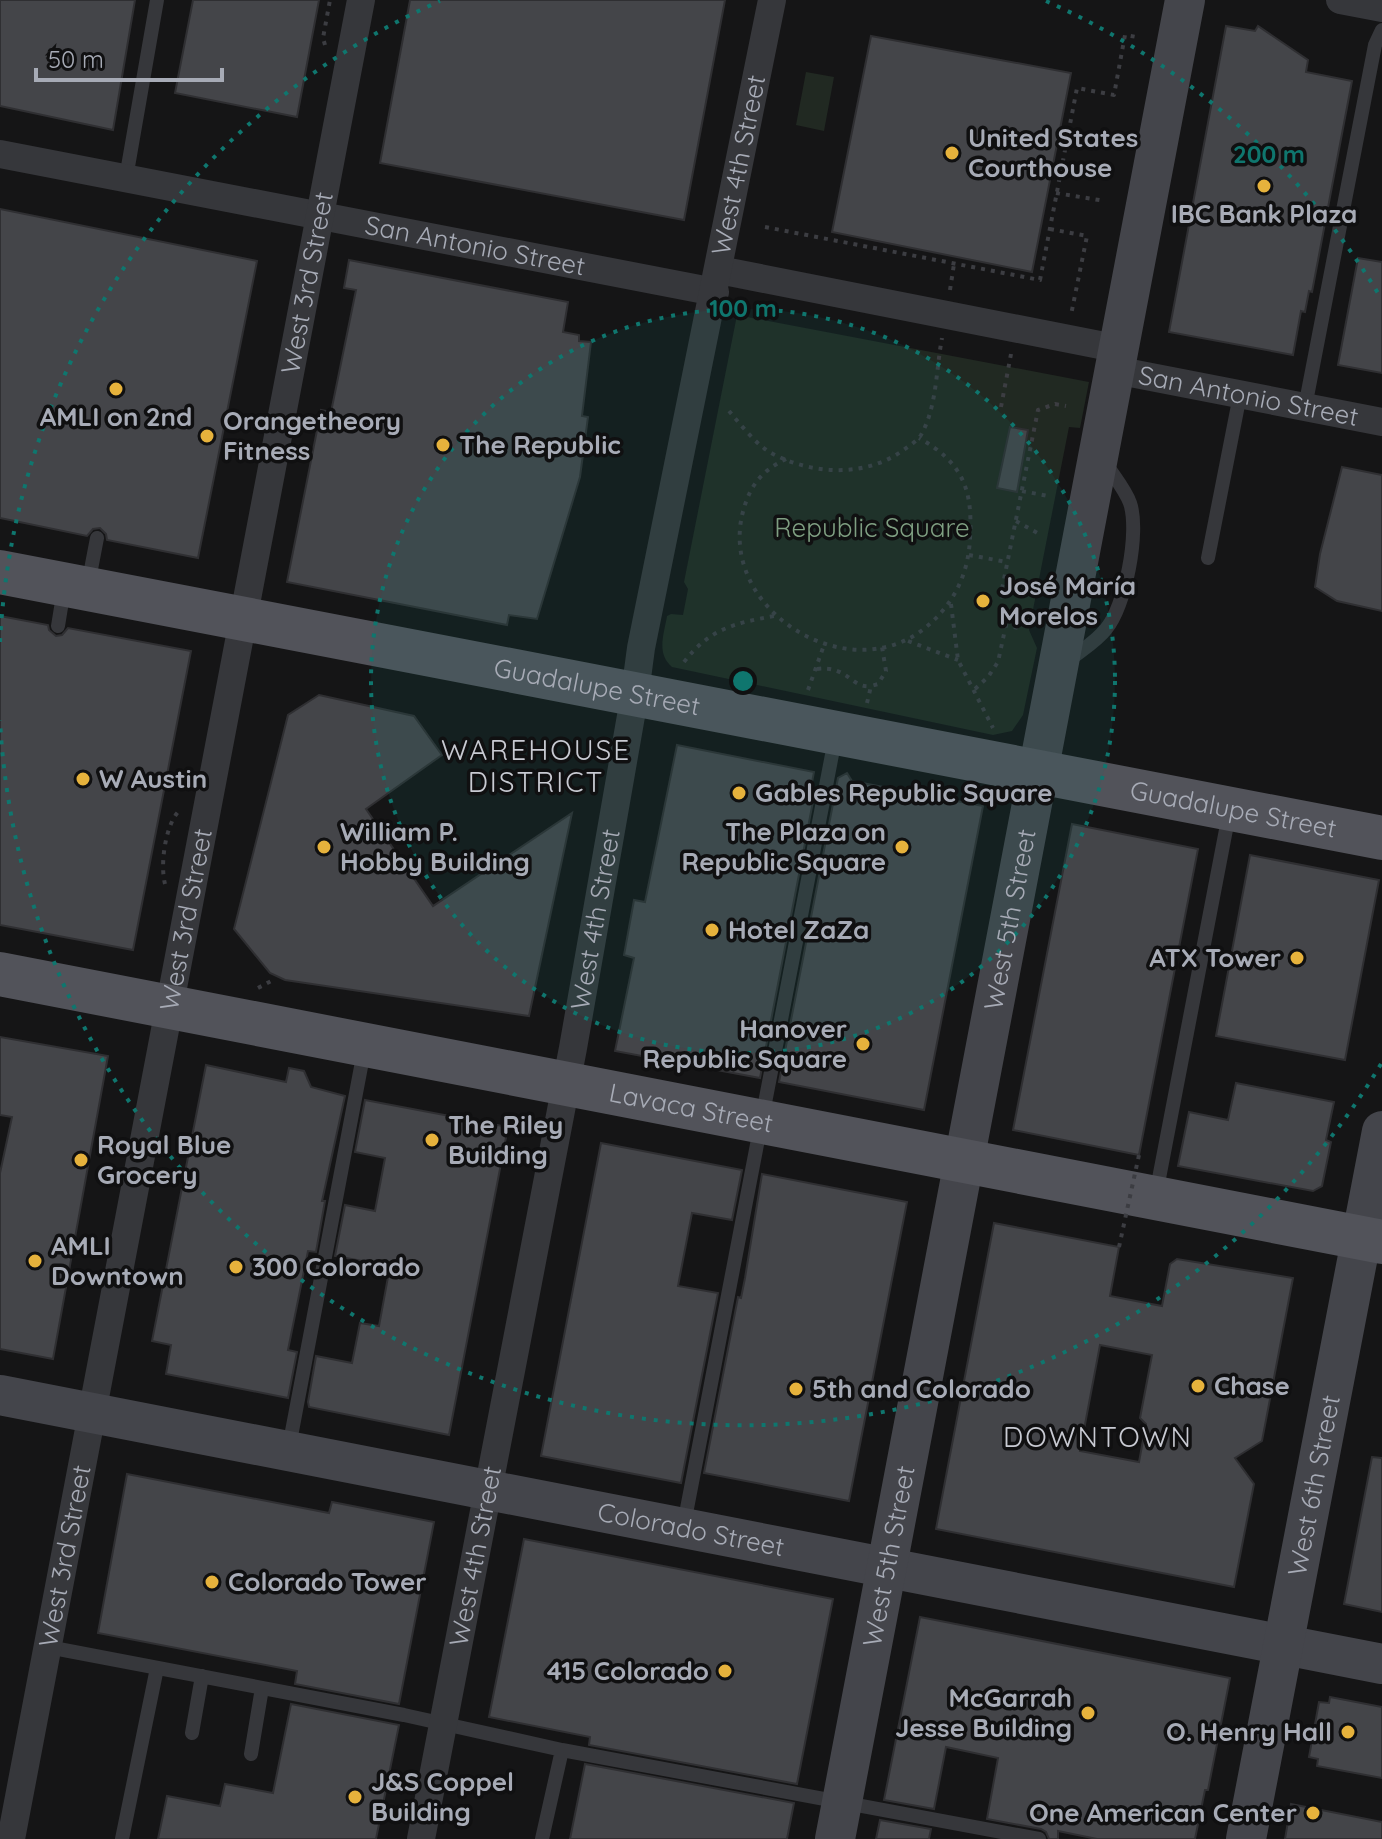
<svg xmlns="http://www.w3.org/2000/svg" width="1382" height="1839" viewBox="0 0 1382 1839" font-family="Quicksand,sans-serif">
<style>
.green{fill:#212922}
.building{fill:#444549;stroke:#2f2f32;stroke-width:2;fill-rule:evenodd}
.lines{fill:none;stroke-linecap:round;stroke-linejoin:round}
.path{stroke:#3c3d42;stroke-width:4;stroke-dasharray:4 6;stroke-linecap:butt}
.lane{stroke:#36373b;stroke-width:14}
.street{stroke:#36373b;stroke-width:28}
.secondary{stroke:#44454b;stroke-width:40}
.primary{stroke:#52535a;stroke-width:44}
.path-bridge{stroke:#3c3d42;stroke-width:4;stroke-dasharray:4 6;stroke-linecap:butt}
.ring{fill:none;stroke:#0f766e;stroke-width:4;stroke-dasharray:4 8}
.poi-dot{fill:#e6b23c;stroke:#101011;stroke-width:3}
.labels{text-anchor:middle;stroke-width:7;stroke-linejoin:round;paint-order:stroke}
.poi-label{font-size:26px;font-weight:bold;fill:#a7abb6;stroke:#101011;text-anchor:start}
.street-label{font-size:26px;fill:#a7abb6;stroke:#101011}
.park-label{font-size:26px;fill:#7f9f82;stroke:#101011}
.neighbourhood-label{font-size:28px;letter-spacing:2px;fill:#c8cad2;stroke:#101011}
.centre{fill:#0f766e;stroke:#101011;stroke-width:4}
.ring-label{font-size:24px;text-anchor:middle;font-weight:bold;fill:#0f766e;stroke:#101011;stroke-width:7;stroke-linejoin:round;paint-order:stroke}
</style>
<rect width="100%" height="100%" fill="#151516"/>
<path class="green" d="M806,72L834,77L824,131L796,125Z
M737,315L1089,382L1080,428L1069,427L1029,630L1037,648L1023,715L1012,731L993,735L672,667C656,654 664,634 667,616L671,614L683,615L688,589L684,582Z"/>
<path class="building" d="M0,0H135L113,130L0,106Z
M193,0H319L297,117L175,93Z
M410,0H725L684,220L380,163Z
M1226,26L1255,31L1258,26L1308,60L1306,72L1352,81L1312,292L1309,291L1305,312L1301,311L1293,355L1169,332Z
M871,36L1071,73L1032,272L832,232Z
M0,209L257,261L198,558L107,540L106,534L100,528L93,529L87,536L0,518Z
M1358,258L1382,262V373L1338,365Z
M349,260L568,302L563,332L579,335V341L591,342L582,416L588,417L580,477L537,619L509,615L507,625L287,582L321,410L331,412L356,290L344,288Z
M1010,427L1028,430L1017,492L997,488Z
M1342,467L1382,475V611L1337,601L1315,587L1320,554Z
M0,616L48,625L49,630L56,636L62,635L68,628L191,651L133,950L0,925Z
M319,695L414,716L442,755L366,809L433,906L572,813L529,1016L285,980L270,973L234,929L288,715Z
M677,745L814,772L810,793L815,791L760,1078L615,1051L634,958L624,955L634,900L645,902Z
M847,773L852,781L983,806L924,1110L779,1082L838,778Z
M1072,824L1198,849L1139,1155L1013,1130Z
M1250,855L1379,880L1345,1060L1216,1036Z
M0,1037L108,1056L53,1359L0,1349V1173L12,1117L0,1115Z
M206,1065L286,1082L289,1068L304,1071L311,1087L345,1096L322,1201H325L316,1252L308,1251L288,1350L297,1352L288,1398L166,1374L171,1345L152,1341Z
M1236,1083L1334,1102L1326,1140L1331,1142L1322,1186L1313,1191L1178,1166L1189,1112L1228,1120Z
M365,1100L508,1127L449,1435L309,1407L308,1402L316,1356L352,1363L360,1323L379,1326L390,1266L335,1256L345,1205L375,1211L385,1158L355,1152Z
M601,1143L742,1170L732,1220L692,1213L678,1286L718,1293L681,1483L541,1456Z
M762,1174L907,1202L849,1501L704,1473L738,1297L741,1298L745,1278Z
M994,1223L1119,1247L1110,1296L1162,1306L1170,1264L1177,1259L1293,1278L1262,1441L1235,1458L1254,1484L1234,1587L936,1529ZM1100,1345L1152,1355L1140,1418L1146,1424L1139,1462L1080,1451Z
M1372,1457L1382,1458V1612L1344,1604Z
M127,1474L329,1513L332,1502L434,1522L399,1704L295,1684L297,1671L98,1633Z
M524,1539L833,1599L797,1784L589,1745L590,1737L489,1717Z
M920,1617L1230,1678L1208,1790H1205L1195,1839H1097L1058,1831V1839H1049L1046,1832L1041,1829L987,1819L998,1758L946,1747L934,1809L884,1800Z
M1330,1697L1382,1707V1778L1317,1766L1318,1759L1309,1757L1319,1702L1329,1703Z
M291,1704L399,1725L376,1839H158L167,1796L220,1806L225,1784L273,1793Z
M585,1764L794,1803L787,1839H570Z
M1291,1804L1382,1822V1839H1285Z
M880,1820L931,1829L929,1839H876Z"/>
<g class="lines">
<path class="path" d="M325,45L323,38L330,0
M1056,193L1105,201
M765,227L1040,280L1077,88L1114,95L1125,35L1137,37
M1050,229L1087,236L1071,315
M950,290L954,264
M1001,407L1011,354
M729,411C742,426 756,445 773,454C814,475 865,477 902,451C909,446 917,441 921,435C937,407 936,369 942,338
M786,459C763,470 751,484 744,508C714,607 846,691 925,628C953,605 968,576 970,539C973,489 963,463 919,438
M1022,491L1048,496
M1016,521L1041,535
M969,555L1007,562
M951,604L958,660L993,728
M1004,625L1023,629
M908,641L958,660
M684,662C709,629 735,623 774,616
M817,669C848,665 851,689 871,686
M975,689L988,677L998,662L1004,634L1002,589L1038,410L1055,404L1066,406
M808,690L824,645
M867,703L871,686L878,684L886,671L882,647
M165,884C160,865 165,827 178,812
M258,988L275,979"/>
<path class="lane" d="M126,178L157,0
M1305,407L1375,45L1382,30
M1208,558L1240,395
M88,585L97,538
M58,626L64,589
M1068,661C1080,651 1096,642 1106,629C1125,607 1140,532 1130,503C1125,489 1112,474 1104,461
M1156,1194L1229,814
M289,1447L364,1051
M684,1524L835,739
M48,1647L404,1715L562,1750L1039,1839
M192,1733L202,1676
M251,1754L262,1688
M122,1839L157,1668
M542,1839L562,1750"/>
<g class="street">
<path d="M1340,0L1382,8"/>
<path id="s1" d="M0,154L715,292"/>
<path d="M719,270L1120,349"/>
<path id="s2" d="M1115,370L1382,422"/>
<path id="s3" d="M11,1839L361,0"/>
<path id="s4" d="M421,1839L573,1048L635,693L641,648L772,0"/>
</g>
<g class="secondary">
<path id="s5" d="M0,1395L1382,1664"/>
<path id="s6" d="M835,1839L1185,0"/>
<path id="s7" d="M1246,1839L1382,1131"/>
</g>
<g class="primary">
<path id="s8" d="M0,572L1382,838"/>
<path id="s9" d="M0,974L1382,1242"/>
</g>
<path class="path-bridge" d="M1119,1247L1139,1155"/>
</g>
<circle cx="743" cy="681" r="372" fill="#0f766e" fill-opacity=".12"/>
<g class="ring">
<circle cx="743" cy="681" r="372"/>
<path d="M1381 1064A744 744 0 0 1 0 720M0 642A744 744 0 0 1 440 1M1046 1A744 744 0 0 1 1381 298"/>
</g>
<g class="poi-dot">
<circle cx="952" cy="153" r="8"/>
<circle cx="1264" cy="186" r="8"/>
<circle cx="116" cy="389" r="8"/>
<circle cx="207" cy="436" r="8"/>
<circle cx="443" cy="445" r="8"/>
<circle cx="983" cy="601" r="8"/>
<circle cx="83" cy="779" r="8"/>
<circle cx="739" cy="793" r="8"/>
<circle cx="324" cy="847" r="8"/>
<circle cx="902" cy="847" r="8"/>
<circle cx="712" cy="930" r="8"/>
<circle cx="1297" cy="958" r="8"/>
<circle cx="863" cy="1044" r="8"/>
<circle cx="432" cy="1140" r="8"/>
<circle cx="81" cy="1160" r="8"/>
<circle cx="35" cy="1261" r="8"/>
<circle cx="236" cy="1267" r="8"/>
<circle cx="1198" cy="1386" r="8"/>
<circle cx="796" cy="1389" r="8"/>
<circle cx="212" cy="1582" r="8"/>
<circle cx="725" cy="1671" r="8"/>
<circle cx="1088" cy="1713" r="8"/>
<circle cx="1348" cy="1732" r="8"/>
<circle cx="355" cy="1797" r="8"/>
<circle cx="1313" cy="1813" r="8"/>
</g>
<g class="labels">
<g class="poi-label">
<text x="968" y="147">United States<tspan x="968" dy="30">Courthouse</tspan></text>
<text x="1264" y="223" text-anchor="middle">IBC Bank Plaza</text>
<text x="116" y="426" text-anchor="middle">AMLI on 2nd</text>
<text x="223" y="430">Orangetheory<tspan x="223" dy="30">Fitness</tspan></text>
<text x="459" y="454">The Republic</text>
<text x="999" y="595">José María<tspan x="999" dy="30">Morelos</tspan></text>
<text x="99" y="788">W Austin</text>
<text x="755" y="802">Gables Republic Square</text>
<text x="340" y="841">William P.<tspan x="340" dy="30">Hobby Building</tspan></text>
<text x="886" y="841" text-anchor="end">The Plaza on<tspan x="886" dy="30">Republic Square</tspan></text>
<text x="728" y="939">Hotel ZaZa</text>
<text x="1281" y="967" text-anchor="end">ATX Tower</text>
<text x="847" y="1038" text-anchor="end">Hanover<tspan x="847" dy="30">Republic Square</tspan></text>
<text x="448" y="1134">The Riley<tspan x="448" dy="30">Building</tspan></text>
<text x="97" y="1154">Royal Blue<tspan x="97" dy="30">Grocery</tspan></text>
<text x="51" y="1255">AMLI<tspan x="51" dy="30">Downtown</tspan></text>
<text x="252" y="1276">300 Colorado</text>
<text x="1214" y="1395">Chase</text>
<text x="812" y="1398">5th and Colorado</text>
<text x="228" y="1591">Colorado Tower</text>
<text x="709" y="1680" text-anchor="end">415 Colorado</text>
<text x="1072" y="1707" text-anchor="end">McGarrah<tspan x="1072" dy="30">Jesse Building</tspan></text>
<text x="1332" y="1741" text-anchor="end">O. Henry Hall</text>
<text x="371" y="1791">J&amp;S Coppel<tspan x="371" dy="30">Building</tspan></text>
<text x="1297" y="1822" text-anchor="end">One American Center</text>
</g>
<g class="street-label">
<text dy="9" stroke="none"><textPath href="#s4" startOffset="1704">West 4th Street</textPath></text>
<text dy="9" stroke="none"><textPath href="#s1" startOffset="484">San Antonio Street</textPath></text>
<text dy="9" stroke="none"><textPath href="#s3" startOffset="1584">West 3rd Street</textPath></text>
<text dy="9" stroke="none"><textPath href="#s2" startOffset="136">San Antonio Street</textPath></text>
<text dy="9" stroke="none"><textPath href="#s8" startOffset="608">Guadalupe Street</textPath></text>
<text dy="9" stroke="none"><textPath href="#s8" startOffset="1256">Guadalupe Street</textPath></text>
<text dy="9" stroke="none"><textPath href="#s3" startOffset="936">West 3rd Street</textPath></text>
<text dy="9" stroke="none"><textPath href="#s4" startOffset="936">West 4th Street</textPath></text>
<text dy="9" stroke="none"><textPath href="#s6" startOffset="936">West 5th Street</textPath></text>
<text dy="9" stroke="none"><textPath href="#s9" startOffset="704">Lavaca Street</textPath></text>
<text dy="9" stroke="none"><textPath href="#s7" startOffset="360">West 6th Street</textPath></text>
<text dy="9" stroke="none"><textPath href="#s5" startOffset="704">Colorado Street</textPath></text>
<text dy="9" stroke="none"><textPath href="#s3" startOffset="288">West 3rd Street</textPath></text>
<text dy="9" stroke="none"><textPath href="#s4" startOffset="288">West 4th Street</textPath></text>
<text dy="9" stroke="none"><textPath href="#s6" startOffset="288">West 5th Street</textPath></text>
</g>
<g class="park-label">
<text x="872" y="537">Republic Square</text>
</g>
<g class="neighbourhood-label">
<text x="536" y="760">WAREHOUSE<tspan x="536" dy="32">DISTRICT</tspan></text>
<text x="1098" y="1447">DOWNTOWN</text>
</g>
</g>
<circle cx="743" cy="681" r="12" class="centre"/>
<g class="ring-label">
<text x="1269" y="163">200 m</text>
<text x="743" y="317">100 m</text>
</g>
<path d="M36 68v12h186v-12" fill="none" stroke="#a7abb6" stroke-width="4"/>
<text x="48" y="68" font-size="24" fill="#a7abb6" stroke="#101011" stroke-width="6" paint-order="stroke">50 m</text>
</svg>
